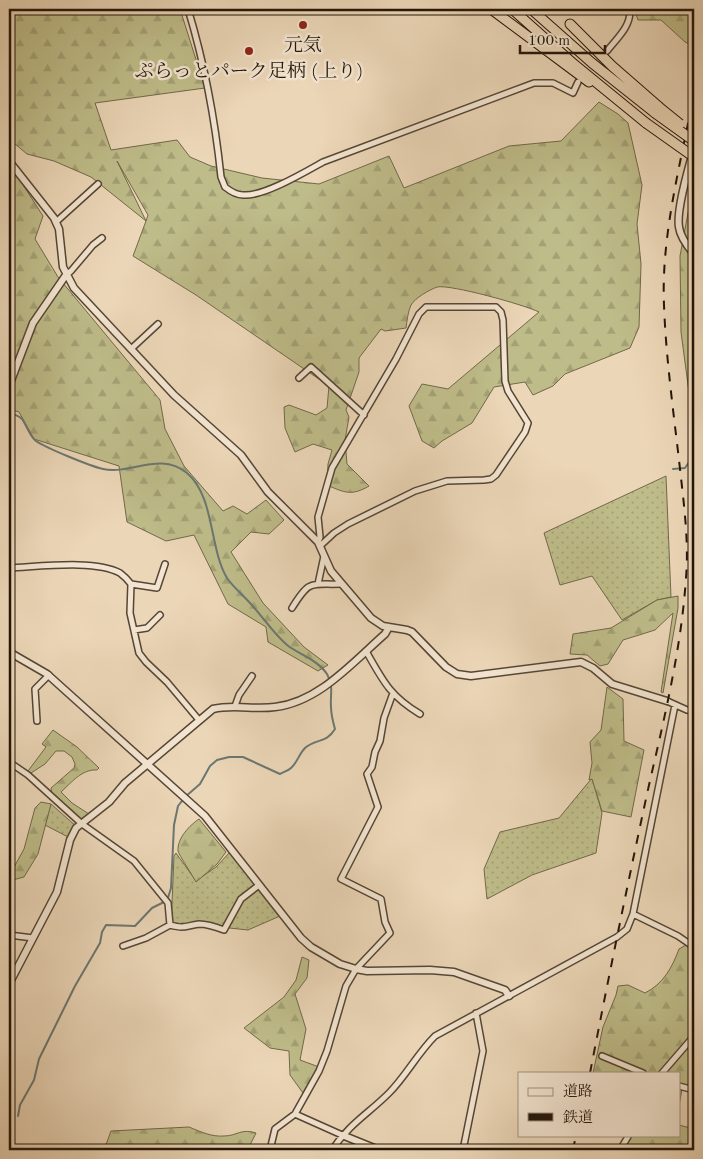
<svg xmlns="http://www.w3.org/2000/svg" width="703" height="1159" viewBox="0 0 703 1159" font-family="'Old Standard TT','Noto Serif JP',serif">
<style>
.grass{fill:url(#grass-dots);stroke:#71694a}
.forest{fill:url(#forest-firs);stroke:#71694a;fill-rule:evenodd}
.lines{fill:none;stroke-linecap:round;stroke-linejoin:round}
.stream{stroke:#6b7771;stroke-width:2}
.minor-tunnel{stroke:#c3b094;stroke-width:5;stroke-dasharray:5 2.5;stroke-linecap:butt}
.minor-casing{stroke:#564635;stroke-width:8}
.tertiary-casing{stroke:#564635;stroke-width:9}
.motorway-casing{stroke:#24160a;stroke-width:11}
.minor{stroke:#f2e4d0;stroke-width:5}
.tertiary{stroke:#f2e4d0;stroke-width:6}
.motorway{stroke:#ebd6b7;stroke-width:9}
.rail{stroke:#24160a;stroke-width:2;stroke-dasharray:9 9;stroke-linecap:butt}
.motorway-bridge-casing{stroke:#24160a;stroke-width:11;stroke-linecap:butt}
.motorway-bridge{stroke:#ebd6b7;stroke-width:9}
.poi-dot{fill:#8f2418;stroke:#f2e4d0;stroke-width:2}
.labels{text-anchor:middle;stroke-width:5;stroke-linejoin:round;paint-order:stroke}
.poi-label{font-size:19px;fill:#24160a;stroke:#f2e4d0}
</style>
<defs>
<pattern id="grass-dots" width="8" height="8" patternUnits="userSpaceOnUse" patternTransform="scale(1.25)"><rect width="8" height="8" fill="#bebc89"/><path d="M2 2h.1M6 6h.1" fill="none" stroke="#a3a175" stroke-width="1.8" stroke-linecap="round"/></pattern>
<pattern id="forest-firs" width="22" height="20" patternUnits="userSpaceOnUse" patternTransform="scale(1.25)"><rect width="22" height="20" fill="#bebc89"/><path d="M5 1l3.5 6h-7zM16 11l3.5 6h-7z" fill="#a3a175"/></pattern>
</defs>
<rect width="100%" height="100%" fill="#ebd6b7"/>
<filter id="stains"><feTurbulence type="fractalNoise" baseFrequency=".004" numOctaves="4"/><feColorMatrix values="0 0 0 0 .2 0 0 0 0 .09 0 0 0 0 .02 0 0 0 .5 -.17"/></filter>
<radialGradient id="worn" r=".72"><stop offset=".6" stop-color="#630" stop-opacity="0"/><stop offset="1" stop-color="#630" stop-opacity=".3"/></radialGradient>
<path class="grass" d="M666,476L671,597L657,600L622,620L592,576L560,585L544,533Z
M592,778L602,813L596,853L532,875L487,899L484,869L500,832L559,818Z
M51,804L77,827L70,838L45,825Z
M230,852L280,916L248,930L220,927L171,926L174,856L176,853L196,881L216,867Z"/>
<path class="forest" d="M9,9H180L205,88L95,103L111,150L177,140L190,157L211,166L262,178L319,184L389,156L404,188L509,146L561,141L599,102L618,114L628,123L642,185L637,224L641,264L639,327L630,348L565,374L553,386L533,395L525,382L494,387L472,423L442,441L434,448L422,441L409,406L422,384L448,389L539,312C525,305 450,284 437,287C429,290 415,298 411,305C408,311 407,321 406,328L385,331L381,329L359,358V372L346,410L349,417L345,440L347,464L369,486C352,496 345,493 327,485L328,464L332,450L313,444L295,452L285,428L284,407L289,405L316,415L327,408L329,386L196,295L133,256L146,221L91,177L54,161L27,154L9,139ZM117,161L148,215L146,221Z
M634,9H694V46L685,42L661,20H638Z
M9,163L43,216L35,239L58,277L160,400L165,429L184,466L223,511L233,506L247,514L266,500L284,520L269,534L251,532L231,552L263,603L304,647L328,665L318,671L268,642L266,627L228,604L194,535L166,541L127,522L119,466L34,439L19,412L9,409Z
M693,186L694,187V415H692L681,332L680,256Z
M678,596V608L663,693L661,692L673,613L655,630L623,640L608,664L600,666L587,655L570,654L573,634L611,628L657,600Z
M607,687L623,699L624,741L644,750L631,817L602,811L592,779L589,780L592,763L590,742L601,730Z
M53,730L77,747L99,768L97,770C82,769 72,782 61,792L72,803L89,814L79,822L52,795L51,788L74,768L75,764L72,757L64,751H56L45,764L31,773L28,771L46,747L42,744Z
M41,802L51,804L38,854L24,877L9,881V868L13,869L24,849L35,808Z
M199,819L226,852L217,864L196,882C193,876 179,855 178,851C177,838 190,825 199,819Z
M686,945L694,951V1087L683,1084L679,1106V1073H593L603,1027L616,995L618,986L628,985L645,993C663,984 672,968 679,949Z
M302,957L309,960L307,978L295,994L306,1029L300,1060L319,1067L303,1093L290,1075L289,1051L270,1048L244,1028L284,997L296,980Z
M679,1125L694,1129V1150H623L632,1135H679Z
M189,1127C201,1132 212,1137 224,1136C237,1136 241,1128 256,1133L250,1145L240,1150H104L111,1131Z"/>
<g class="lines">
<path class="stream" d="M9,412C13,414 19,416 22,419C27,426 30,437 36,441C46,448 90,466 103,469C131,475 160,451 187,473C215,497 209,548 227,578C233,587 243,595 250,603C263,617 273,633 287,645C300,655 318,660 327,674C334,687 330,694 331,707C331,714 333,722 335,729C326,744 316,738 305,748C299,754 297,763 291,768C288,771 283,772 280,774L243,757H229L217,760L210,766L200,784L185,797L178,806L174,825L171,888L168,898L162,903L152,908L135,926L106,925L102,932L100,943L75,986L39,1059L34,1080L20,1105L18,1116
M673,469L685,468L694,455"/>
<path class="minor-tunnel" d="M585,74L607,51"/>
<g class="minor-casing">
<path id="minor" d="M188,9C205,65 215,119 221,177L225,187C230,191 237,195 243,195C263,197 305,172 323,162L534,83H553L573,93L578,82
M607,51C617,38 631,27 630,9
M56,222L98,184
M66,275L71,271L93,245L102,238
M131,349L158,324
M299,378L311,367L364,415
M318,542L320,537L318,517L332,468L396,359L419,314L426,307H496L501,312L503,320L505,381L508,391L528,423L525,432L496,475L491,479L484,480L447,481L415,491L348,524L334,533L320,546
M9,568C37,567 95,559 120,573C124,576 128,580 131,584L130,613L139,653L146,662L167,682L199,720
M131,584L157,588L165,564
M318,584L324,556
M292,608C310,579 310,585 341,584
M134,630L147,628L160,615
M366,651C383,681 390,696 420,714
M667,701L687,710L694,711
M235,706L239,695L252,676
M37,721L35,689L49,675
M9,762L28,775L82,824L134,861L168,903L170,925L146,938L123,946
M633,914L678,936L694,947
M170,925C185,929 185,926 199,924C208,924 216,927 224,930L241,899L259,885
M9,935L33,938
M602,1056L643,1073
M662,1073L694,1036
M679,1086L694,1090
M295,1114L342,1135
M270,1150L275,1129L295,1114L319,1071L327,1051L346,986L356,969L390,933L385,922L381,899L341,879L378,807L367,774L372,767L375,752L380,741L384,718L393,693
M332,1150C349,1124 368,1114 389,1093C406,1076 417,1054 435,1036L617,937L627,929L633,914L675,705
M463,1150L483,1051L476,1013
M620,1150L629,1135"/>
</g>
<g class="tertiary-casing">
<path id="tertiary" d="M694,149C689,166 676,210 679,227C680,236 688,247 694,254
M9,161L54,218L59,229L63,267L74,288L174,395L241,455L268,492L318,542L331,571L371,618L383,626L407,630L412,632L446,667L457,674L471,676L581,662L593,668L612,684L667,701
M9,386L33,323L66,275
M9,652L47,674L205,816L301,938L311,947L340,964L356,969L367,971L430,970L454,972L505,990L509,996
M9,984L57,892L70,840L76,828L109,802L125,783L213,709C234,704 254,710 275,707C319,702 353,662 385,634L389,627
M342,1135L379,1150"/>
</g>
<g class="motorway-casing">
<path id="motorway" d="M491,9L589,82
M512,9L575,65L646,123
M531,9L592,63L655,113
M570,24L612,66L659,107"/>
</g>
<use href="#minor" class="minor"/>
<use href="#tertiary" class="tertiary"/>
<use href="#motorway" class="motorway"/>
<path class="rail" d="M590,1073C608,980 627,887 647,794C663,723 681,652 686,578C689,542 684,505 680,469C674,415 666,360 664,305C661,234 681,163 694,93
M573,1150L576,1135"/>
<g class="motorway-bridge-casing">
<path id="motorway-bridge" d="M659,107L680,124
M655,113L694,141
M646,123L694,157"/>
</g>
<use href="#motorway-bridge" class="motorway-bridge"/>
</g>
<g class="poi-dot">
<circle cx="303" cy="25" r="5"/>
<circle cx="249" cy="51" r="5"/>
</g>
<g class="labels">
<g class="poi-label">
<text x="303" y="51">元気</text>
<text x="249" y="77">ぷらっとパーク足柄 (上り)</text>
</g>
</g>
<rect width="703" height="1159" fill="none" stroke="#ebd6b7" stroke-width="30"/>
<rect x="10" y="10" width="683" height="1139" fill="none" stroke="#24160a" stroke-width="2.5"/>
<rect x="15" y="15" width="673" height="1129" fill="none" stroke="#24160a"/>
<rect x="518" y="1072" width="162" height="65" fill="#f2e4d0" stroke="#a09281"/>
<rect x="528" y="1088" width="25" height="8" fill="#f2e4d0" stroke="#a09281"/>
<text x="563" y="1096" font-size="15" fill="#24160a">道路</text>
<rect x="528" y="1113" width="25" height="8" fill="#24160a" stroke="#a09281"/>
<text x="563" y="1122" font-size="15" fill="#24160a">鉄道</text>
<path d="M520 45v8h85v-8" fill="none" stroke="#24160a" stroke-width="2.5"/>
<text x="528" y="45" font-size="15" fill="#24160a" stroke="#f2e4d0" stroke-width="4" paint-order="stroke">100 m</text>
<rect width="100%" height="100%" filter="url(#stains)"/>
<rect width="100%" height="100%" fill="url(#worn)"/>
</svg>
